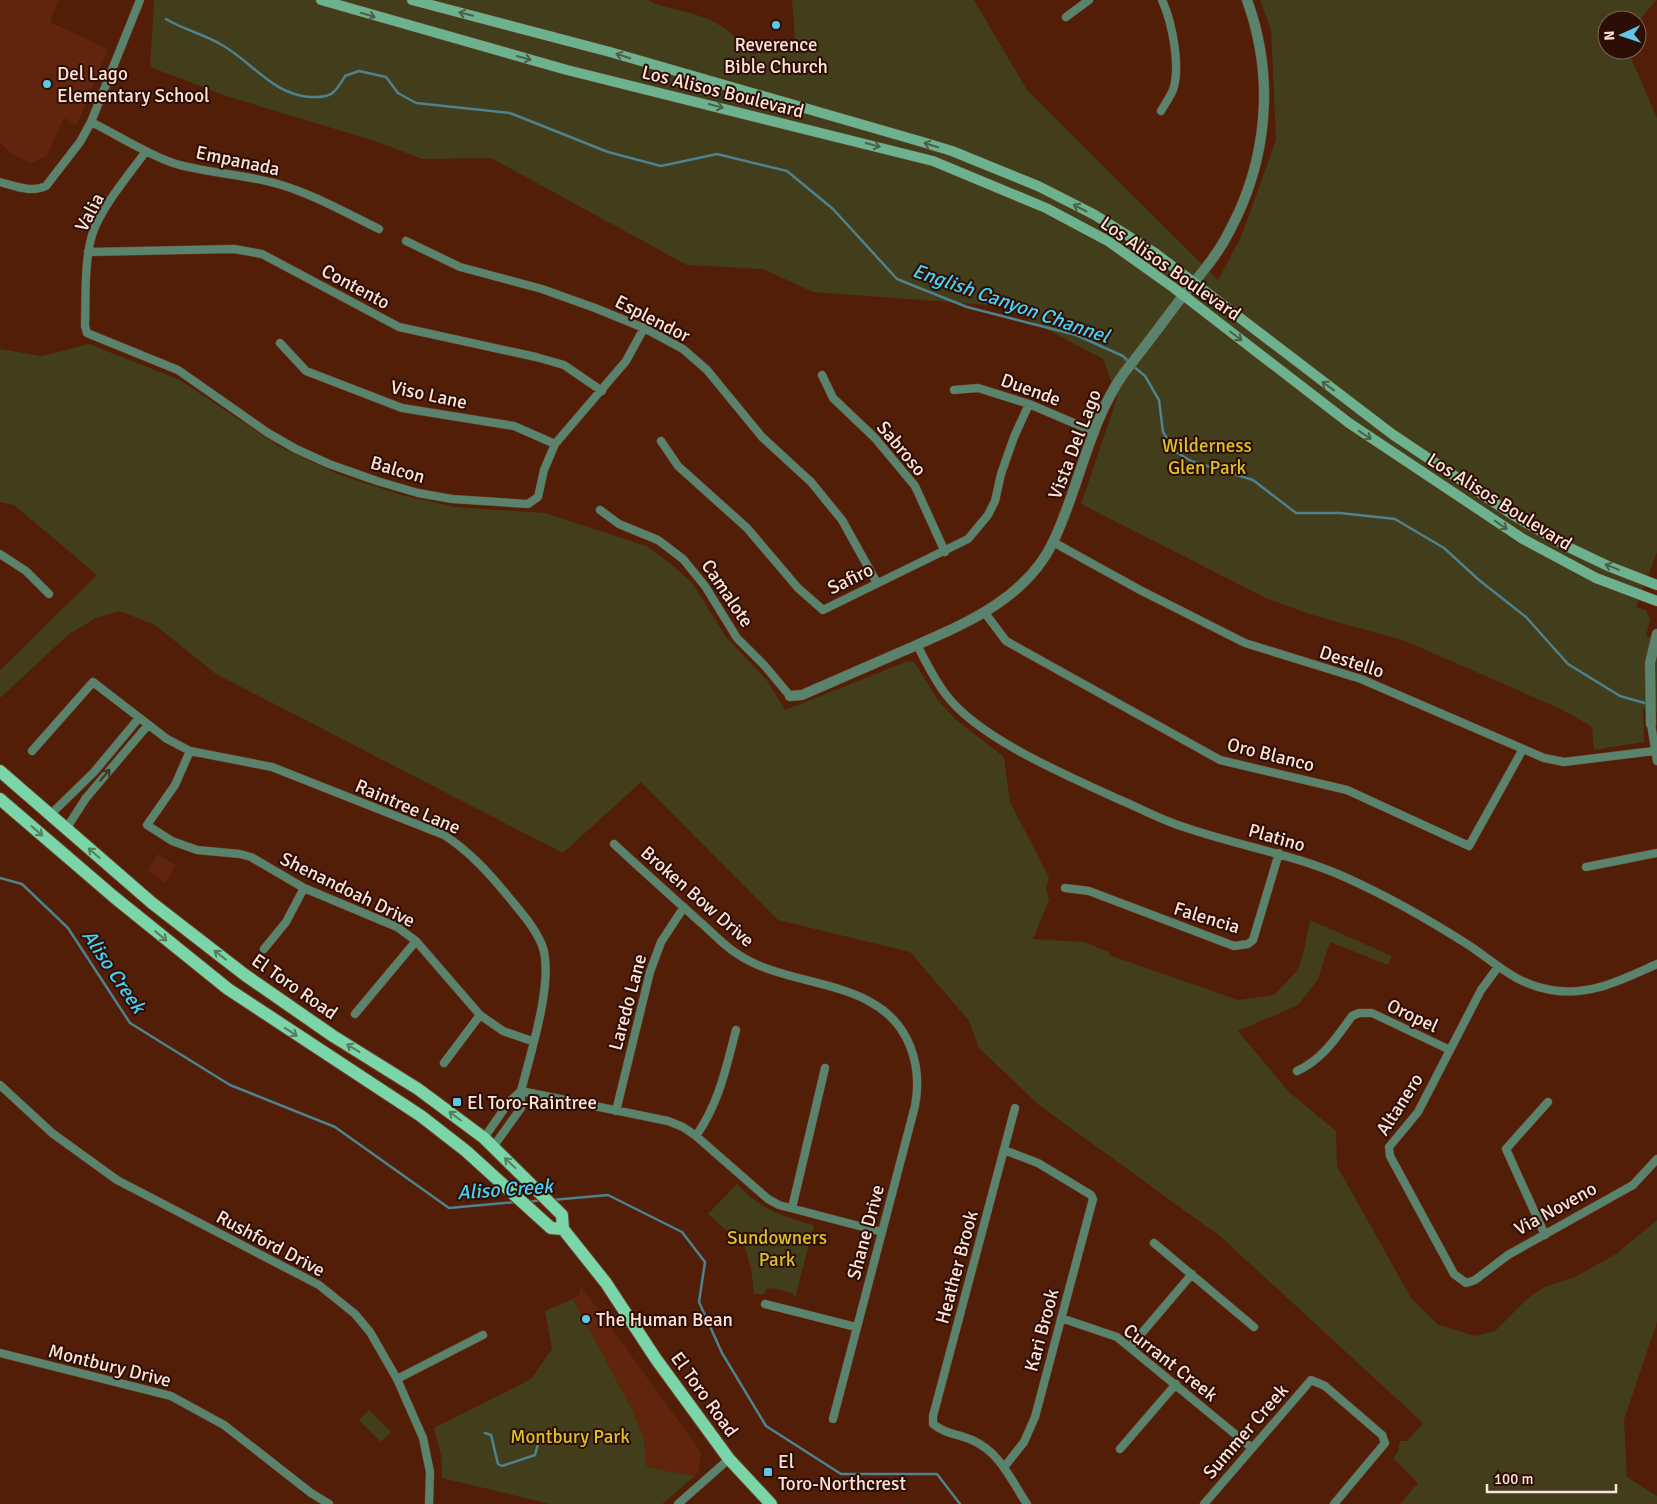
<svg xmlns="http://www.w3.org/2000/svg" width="1657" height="1504" viewBox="0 0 1657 1504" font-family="Signika,sans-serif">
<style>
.built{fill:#61250d}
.green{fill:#423d1b}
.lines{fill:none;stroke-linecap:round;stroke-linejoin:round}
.stream{stroke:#4d828e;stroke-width:2.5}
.minor-casing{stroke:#6d3d29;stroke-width:9}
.tertiary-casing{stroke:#6d3d29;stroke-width:11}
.secondary-casing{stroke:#6d3d29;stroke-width:11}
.primary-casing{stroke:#6d3d29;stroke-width:14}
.minor{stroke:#59836d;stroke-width:8}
.tertiary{stroke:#59836d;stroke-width:10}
.secondary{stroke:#6cb28e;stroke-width:10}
.primary{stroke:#7ad6a8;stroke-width:12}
.oneway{stroke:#4c6049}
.oneway2{stroke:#3c3729}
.oneway3{stroke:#577c5e}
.poi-dot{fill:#5cc7e8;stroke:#2c0e04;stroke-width:2}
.labels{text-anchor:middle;stroke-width:4;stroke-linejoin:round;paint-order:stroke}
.poi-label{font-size:19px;fill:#fce2d8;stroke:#2c0e04;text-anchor:start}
.street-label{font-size:19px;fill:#fce2d8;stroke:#2c0e04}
.park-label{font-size:19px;fill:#d9c327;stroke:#2c0e04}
.water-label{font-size:20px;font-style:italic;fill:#46d1f9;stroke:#2c0e04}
</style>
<rect width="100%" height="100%" fill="#521e08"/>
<path class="built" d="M0,0H59L50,22L108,49L77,125L64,118L46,157L31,163L14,155L0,143Z
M158,854L176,866L165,883L147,870Z
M580,1285L701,1452L699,1470L695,1476L647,1467L644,1439L633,1411L573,1299L579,1295Z"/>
<path class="green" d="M154,0H648L655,4C698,16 722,16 750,54L796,50L792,0H974L1027,90L1218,280L1241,237L1276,140L1271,30L1260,0H1656L1642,17L1637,37V20H1607V50H1633L1631,58L1657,118V552L1636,607L1646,610L1650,620L1646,636L1657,639V712L1643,708L1644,742L1594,750L1592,727L1563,710L1405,641L1309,614L1266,598L1081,504L1117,398L1103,359L1002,306L813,292L763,269L687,265L491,158L422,159L378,142L226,96L150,67Z
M89,344L180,380L280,447L340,475L402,495L455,507L545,513L646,546L670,563L693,584L726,637L766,679L785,710L908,661L914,662L938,700L955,719L1004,757L1010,802L1049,877L1046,889L1049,900L1033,939L1084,942L1109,952V955L1238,1000L1274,995L1297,971L1302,959L1310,920L1392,956L1388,965L1330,942L1318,979L1298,1005L1238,1031L1289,1092L1336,1131L1337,1166L1411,1298L1437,1324L1475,1336L1495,1331L1528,1298L1545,1287L1575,1277L1616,1254L1657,1220V1322L1624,1420L1627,1477L1657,1496V1504H1400L1418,1483L1393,1458L1398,1452L1400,1441H1407L1423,1423L1221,1237L1039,1105L979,1048L969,1021L910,952L778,920L641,782L563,853L216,674L155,625L120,611L96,618L69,634L0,698V670L97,575L14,505L0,502V349L42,356Z
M737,1184C759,1208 783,1217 814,1225L795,1298L792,1293L772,1288L767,1289L764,1294H754L751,1269L745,1247L708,1214Z
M573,1299L633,1411L644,1439L647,1467L695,1476L662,1504H550L442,1478L441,1455L434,1428L531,1379L552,1349L545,1311Z
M369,1410L391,1432L381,1442L359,1420Z"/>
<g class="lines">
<path class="stream" d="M166,19C184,30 204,34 222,45C252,62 272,94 310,97C331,98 335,94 345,76L359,71L386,77L398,93L416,103L510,113L608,152L661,166L717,154L787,171L833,209L897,279L967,307L1076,335L1123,356L1129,362
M1133,366L1145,376L1159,400L1163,432L1176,452L1191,461L1253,480L1296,513H1340L1395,519L1444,548L1479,580L1526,617L1568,664L1620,696L1648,704
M0,878L22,884L68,928L130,1023L230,1085L335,1127L449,1208L517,1202
M552,1200L608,1195L682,1232L705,1262L699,1302L722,1353L766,1426L841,1474H937L960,1504
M527,1202L542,1200
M485,1433L491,1435L498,1464L502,1466L535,1455L538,1444"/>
<g class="minor-casing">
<path id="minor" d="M1066,17L1089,0
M1161,111C1165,104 1170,97 1173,90C1181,66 1172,22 1162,0
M91,122C118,135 144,153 173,163C204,173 244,174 278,184C313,194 346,213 379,229
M146,151C129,175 101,207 92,235C84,263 86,296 85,326L87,333L178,370L268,433L296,449L329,464L377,481L418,493L452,499L528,504L538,497L544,470L555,444L626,361L644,328
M0,182C15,186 31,193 46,186L80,142L91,122L140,0
M406,241L460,267L542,289L595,308L644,328L683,349L707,370L762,437L811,482L842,520L877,583
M88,252L234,249L262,254L399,327L536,357L564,365L602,391
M280,343L306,371L402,408L514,426L555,444
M822,375L833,398L875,438L915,486L945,552
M954,390L978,388L1029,404L1095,432
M661,441L678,466L747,528L798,588L823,610L968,539L988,515L995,501L1001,474L1014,437L1029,404
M600,510L619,524L658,540L683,559L705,586L737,638L764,665L790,696
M1053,542L1140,590L1245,643L1361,679L1544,758L1564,762L1654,751
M0,554L26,571L49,594
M985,613L1006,641L1220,760L1347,790L1469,846L1523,749
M917,645C926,662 935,681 947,696C980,739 1068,776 1118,799C1140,808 1161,820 1184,827C1238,846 1294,854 1347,878C1389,897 1431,921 1470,946C1498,965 1516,984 1551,990C1590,997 1623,979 1657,964
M1651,724L1657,761
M32,751L93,682L167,739L190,751L272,767L444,835C469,851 488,872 507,895C520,911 534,926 542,945C555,979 530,1055 521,1091V1108L493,1147
M190,751L175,785L147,825L172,841L197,850L240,854L251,857L304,888L397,927L416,941L480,1015L503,1031L532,1041
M50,815L94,772L139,718
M66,829L86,798L148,725
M614,844C642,870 670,895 699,921C711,931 722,944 736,953C790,991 882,975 910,1046C918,1066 919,1085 915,1106L833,1419
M1586,867L1657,853
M1065,888L1089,891L1234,946L1248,944L1253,940L1279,853
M264,949L286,922L304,888
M1498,967L1481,990L1418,1112L1389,1147L1390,1156L1454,1274L1466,1283L1475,1280L1508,1255L1633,1185L1657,1159
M355,1014L416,941
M444,1063L480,1015
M1297,1071C1323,1059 1336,1038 1352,1016L1359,1013H1372L1450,1050
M0,1085L52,1133L117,1180L319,1285L355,1314L370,1332L397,1379L423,1438L430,1472L429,1504
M521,1091L668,1121L683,1127L696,1136L768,1199L779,1205L882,1232
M1015,1108L933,1416V1424C945,1434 958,1434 972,1440C1001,1453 1010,1479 1027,1504
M616,1111L650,972L661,942L684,907
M696,1136C719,1103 726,1068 736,1030
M484,1138L509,1102L521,1091
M1004,1150L1038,1163L1091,1195L1093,1199L1035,1417L1024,1442L1005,1466
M792,1208L825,1068
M1545,1235L1506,1149L1548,1102
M1154,1243L1254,1327
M765,1304L856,1327
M1061,1318L1117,1337L1252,1448
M1130,1347L1192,1274
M0,1353L171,1396L224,1425L311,1493L329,1504
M397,1379L483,1335
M1120,1449L1176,1384
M678,1504L729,1459
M1204,1504L1311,1380L1325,1386L1382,1435L1385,1443L1334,1504"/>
</g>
<g class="tertiary-casing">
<path id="tertiary" d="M790,696L802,695C836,680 869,666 903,651C960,626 1026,601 1054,540C1080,485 1089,422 1124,373C1144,348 1163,322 1182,297C1199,276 1217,256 1229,232C1268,160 1275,77 1247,0
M1651,724L1650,663L1657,634"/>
</g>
<g class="secondary-casing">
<path id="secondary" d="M321,0L567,70L933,161L1046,208L1108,241L1174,288L1349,423L1523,539L1596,578L1657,601
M412,0L610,52L919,141L952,151L1038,186L1095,215L1155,253L1392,434L1513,515L1566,546L1608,566L1657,585"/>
</g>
<g class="primary-casing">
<path id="primary" d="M0,771L152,903L245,975L333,1036L418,1089L484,1138L562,1215L563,1229L606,1283L656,1359L729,1459L771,1504
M0,799L114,897L228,989L421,1116L466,1151L551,1228L563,1229"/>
</g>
<use href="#minor" class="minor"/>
<use href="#tertiary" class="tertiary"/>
<use href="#secondary" class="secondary"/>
<use href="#primary" class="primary"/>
</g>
<defs><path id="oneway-shaft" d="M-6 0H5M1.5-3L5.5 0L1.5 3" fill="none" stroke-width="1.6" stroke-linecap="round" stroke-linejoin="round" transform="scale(1.25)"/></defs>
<g class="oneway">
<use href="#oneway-shaft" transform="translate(466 14) rotate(-166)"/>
<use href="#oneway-shaft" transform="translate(368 15) rotate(17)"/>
<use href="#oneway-shaft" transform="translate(623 56) rotate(-162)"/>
<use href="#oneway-shaft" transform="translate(524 58) rotate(15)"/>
<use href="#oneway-shaft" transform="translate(716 106) rotate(15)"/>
<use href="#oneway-shaft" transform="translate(873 145) rotate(15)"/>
<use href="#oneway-shaft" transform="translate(931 145) rotate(-163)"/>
<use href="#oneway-shaft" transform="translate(1080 208) rotate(-152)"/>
<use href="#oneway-shaft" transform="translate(1236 336) rotate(37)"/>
<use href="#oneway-shaft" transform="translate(1328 386) rotate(-144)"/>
<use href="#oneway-shaft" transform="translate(1365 435) rotate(34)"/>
<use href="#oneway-shaft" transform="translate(1501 525) rotate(34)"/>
<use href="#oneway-shaft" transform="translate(1612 567) rotate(-158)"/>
</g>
<use class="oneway2" href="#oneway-shaft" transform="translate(105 775) rotate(-50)"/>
<g class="oneway3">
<use href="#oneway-shaft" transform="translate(37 831) rotate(41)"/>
<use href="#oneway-shaft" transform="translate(94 853) rotate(-139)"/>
<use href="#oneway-shaft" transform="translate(161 936) rotate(40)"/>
<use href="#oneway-shaft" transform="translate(220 955) rotate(-142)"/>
<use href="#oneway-shaft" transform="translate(291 1032) rotate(33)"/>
<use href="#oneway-shaft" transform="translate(353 1048) rotate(-149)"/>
<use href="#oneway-shaft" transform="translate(455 1116) rotate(-143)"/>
<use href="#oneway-shaft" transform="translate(510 1163) rotate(-137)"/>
</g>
<g class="poi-dot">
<circle cx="776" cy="25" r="5"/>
<circle cx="47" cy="84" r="5"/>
<rect x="452" y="1097" width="10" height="10" rx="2.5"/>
<circle cx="586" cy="1319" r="5"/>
<rect x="763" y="1467" width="10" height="10" rx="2.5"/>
</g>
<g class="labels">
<g class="poi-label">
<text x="776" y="51" text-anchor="middle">Reverence<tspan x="776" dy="22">Bible Church</tspan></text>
<text x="57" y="80">Del Lago<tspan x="57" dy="22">Elementary School</tspan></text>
<text x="467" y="1109">El Toro-Raintree</text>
<text x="596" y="1326">The Human Bean</text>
<text x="778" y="1468">El<tspan x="778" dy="22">Toro-Northcrest</tspan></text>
</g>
<g class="street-label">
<text transform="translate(723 91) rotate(14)" y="7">Los Alisos Boulevard</text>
<text transform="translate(238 160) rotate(12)" y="7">Empanada</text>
<text transform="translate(89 212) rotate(-62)" y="7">Valia</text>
<text transform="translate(1171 268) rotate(35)" y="7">Los Alisos Boulevard</text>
<text transform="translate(356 286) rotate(28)" y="7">Contento</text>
<text transform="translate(653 318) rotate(27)" y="7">Esplendor</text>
<text transform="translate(1031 389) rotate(20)" y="7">Duende</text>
<text transform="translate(429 394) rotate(12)" y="7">Viso Lane</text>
<text transform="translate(1074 444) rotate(-69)" y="7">Vista Del Lago</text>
<text transform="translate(902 448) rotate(50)" y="7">Sabroso</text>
<text transform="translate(398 469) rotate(16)" y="7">Balcon</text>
<text transform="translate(1500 501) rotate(32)" y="7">Los Alisos Boulevard</text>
<text transform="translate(850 578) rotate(-26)" y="7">Safiro</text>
<text transform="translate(728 593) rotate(56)" y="7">Camalote</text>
<text transform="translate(1352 661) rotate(18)" y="7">Destello</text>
<text transform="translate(1271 754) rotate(14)" y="7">Oro Blanco</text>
<text transform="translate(408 806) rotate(23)" y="7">Raintree Lane</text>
<text transform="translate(1277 837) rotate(16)" y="7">Platino</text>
<text transform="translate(348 889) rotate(26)" y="7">Shenandoah Drive</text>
<text transform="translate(698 896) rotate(41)" y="7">Broken Bow Drive</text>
<text transform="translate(1207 917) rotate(17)" y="7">Falencia</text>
<text transform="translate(295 986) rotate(35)" y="7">El Toro Road</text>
<text transform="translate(627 1002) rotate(-75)" y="7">Laredo Lane</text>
<text transform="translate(1413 1015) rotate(25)" y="7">Oropel</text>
<text transform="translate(1399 1104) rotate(-57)" y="7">Altanero</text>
<text transform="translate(1555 1208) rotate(-29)" y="7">Via Noveno</text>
<text transform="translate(865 1232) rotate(-75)" y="7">Shane Drive</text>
<text transform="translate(271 1243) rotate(28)" y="7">Rushford Drive</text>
<text transform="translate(956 1267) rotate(-75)" y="7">Heather Brook</text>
<text transform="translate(1041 1330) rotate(-75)" y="7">Kari Brook</text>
<text transform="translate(1171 1362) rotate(38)" y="7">Currant Creek</text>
<text transform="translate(110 1365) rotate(14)" y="7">Montbury Drive</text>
<text transform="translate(705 1394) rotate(54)" y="7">El Toro Road</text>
<text transform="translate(1245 1431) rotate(-49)" y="7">Summer Creek</text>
</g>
<g class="park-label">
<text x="1207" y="452">Wilderness<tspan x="1207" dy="22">Glen Park</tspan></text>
<text x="777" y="1244">Sundowners<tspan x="777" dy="22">Park</tspan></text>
<text x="570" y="1443">Montbury Park</text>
</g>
<g class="water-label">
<text transform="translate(1011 303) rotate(19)" y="7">English Canyon Channel</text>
<text transform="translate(114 971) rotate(56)" y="7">Aliso Creek</text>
<text transform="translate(505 1189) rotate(-4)" y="7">Aliso Creek</text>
</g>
</g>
<g transform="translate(1622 35) rotate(267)"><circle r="24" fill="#2c0e04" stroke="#7f6359"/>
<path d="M0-4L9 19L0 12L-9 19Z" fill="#5cc7e8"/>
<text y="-8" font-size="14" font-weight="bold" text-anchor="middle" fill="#fce2d8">N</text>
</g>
<path d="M1487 1484v8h129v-8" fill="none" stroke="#fce2d8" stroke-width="2.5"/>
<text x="1494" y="1484" font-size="15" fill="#fce2d8" stroke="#2c0e04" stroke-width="4" paint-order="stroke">100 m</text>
</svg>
